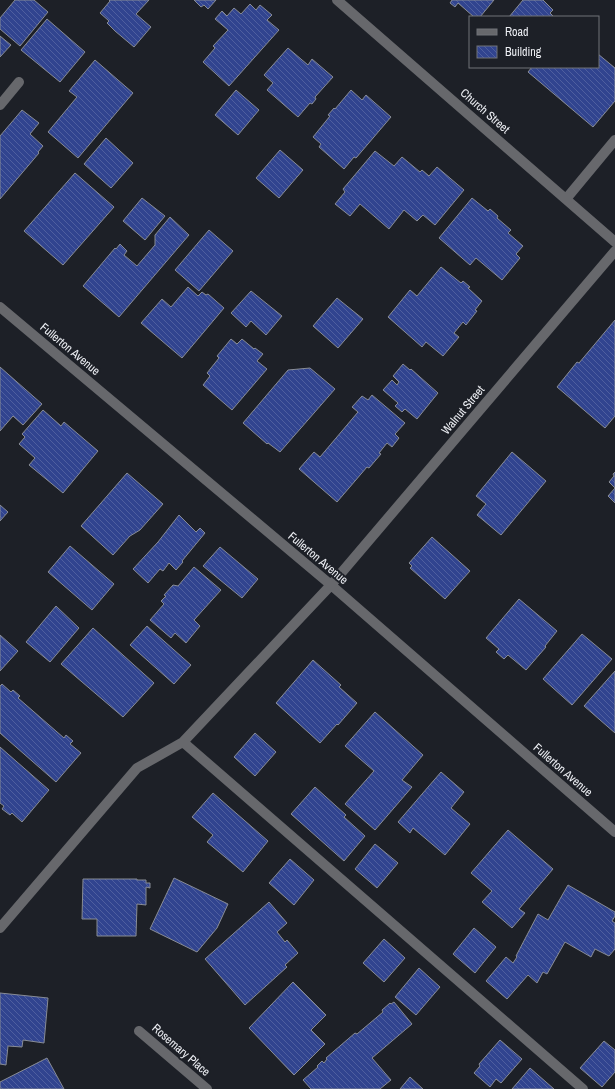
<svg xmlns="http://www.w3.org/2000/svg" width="615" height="1089" viewBox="0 0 615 1089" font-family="'Archivo Narrow',sans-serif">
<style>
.building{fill:url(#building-back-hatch);stroke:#888c95}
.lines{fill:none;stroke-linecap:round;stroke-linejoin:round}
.minor{stroke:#67686c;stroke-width:10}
.labels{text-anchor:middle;stroke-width:4;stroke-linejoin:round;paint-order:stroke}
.street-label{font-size:12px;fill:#eceef3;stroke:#1d2027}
</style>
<defs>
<pattern id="building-back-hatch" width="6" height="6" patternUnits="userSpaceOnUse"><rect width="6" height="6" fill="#31448f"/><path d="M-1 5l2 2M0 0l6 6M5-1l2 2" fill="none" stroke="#4f5f9f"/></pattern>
</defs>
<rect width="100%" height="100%" fill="#1d2027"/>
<path class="building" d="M15,0H34L48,12L20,46L0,29V18Z
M109,0H149L136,14L151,27L134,47L115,31L107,23L109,21L100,13L110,1Z
M194,0H216L208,9L204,5L201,7Z
M452,0H494L480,17H474L458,3L455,7L450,3Z
M523,0H543L553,10L550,13L554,17H509Z
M250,4L256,10L260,5L272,15L267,20L279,30L229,86L203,62L215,48L213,46L228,30L215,19L222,11L227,16L234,8L241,14Z
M47,19L85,52L60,82L21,50Z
M0,36L11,45L0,57Z
M288,48L308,65L312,59L333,77L315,97L316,99L312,104L310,103L298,117L267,90L273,83L264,75Z
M598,54L615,68V101L593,127L528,72L532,67H598Z
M95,60L133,93L78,158L48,132L77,97L69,91Z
M236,90L259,110L238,135L215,115Z
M351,90L362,100L366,95L391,117L356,158L354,157L344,169L319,147L321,144L313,137L330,116L328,115L334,108L335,109Z
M22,110L39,123L30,134L43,146L38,152L39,153L0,199V136Z
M106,138L133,163L111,188L84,164Z
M280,150L303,170L279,198L256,178Z
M375,151L394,166L402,157L420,172L422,170L429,176L437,167L464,190L435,225L423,215L417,221L404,210L389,229L360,204L350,216L335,204L345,192L343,189Z
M75,173L114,207L63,265L24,231Z
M142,198L165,216L145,240L123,221Z
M472,198L488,211L490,209L498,216L497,218L511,230L508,233L523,246L516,254L520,258L502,280L476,258L470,265L439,238Z
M170,217L189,235L119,317L83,286L115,248L116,249L120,244L127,251L124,255L137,266L155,245V235Z
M209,230L233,251L199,291L175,270Z
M441,267L461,283L463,281L470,287L468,288L482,301L475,310L477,311L466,325L463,322L454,333L459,337L443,356L426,342L422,347L388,317L410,290L417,296Z
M188,287L198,296L202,292L206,295L208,294L224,308L182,358L141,323L162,299L171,307Z
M251,291L282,316L266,335L251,321L246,327L231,313Z
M337,298L363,319L338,348L313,326Z
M615,320V416L605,428L557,387L577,362L579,363Z
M231,339L237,344L242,339L254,349L255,348L263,354L257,361L267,369L232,410L203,385L210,376L207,373L219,358L217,356Z
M403,364L410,370L411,369L438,393L417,419L405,409L402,412L395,406L398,403L383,390L392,380L397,385L399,382L393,376Z
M0,367L42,404L23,425L13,416L0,431Z
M310,368L335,389L280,452L268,443L267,444L243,423L288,370Z
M372,395L405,423L395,434L399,438L392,447L387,443L379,453L381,454L369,468L367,467L337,502L299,469L314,452L320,457L358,412L352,407L362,396L368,400Z
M43,410L61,426L64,422L98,451L63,493L29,465L35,458L19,444L25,437L22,434Z
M512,452L546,481L501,535L477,515L486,504L476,496Z
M615,472V488L609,482L614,476L613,474Z
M127,473L163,504L140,530L130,536L113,555L81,526Z
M615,488V503L608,496Z
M0,505L8,512L0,521Z
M179,515L196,532L200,528L205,533L182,561L183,562L176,570L169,563L163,571L160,569L148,583L133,569L158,542Z
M432,537L470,571L445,599L410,568L412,566L409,563Z
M70,546L114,584L92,610L48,572Z
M220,547L258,579L242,598L203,566Z
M194,567L221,590L194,620L200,626L186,643L175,633L171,638L150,620L164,604L161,601L166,596L164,595L173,585L178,586Z
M519,599L557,631L545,646L546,647L526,670L508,655L504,659L496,652L499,649L486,638Z
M56,606L79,628L50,662L26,642Z
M147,626L191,665L174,684L130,645Z
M93,628L154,683L123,717L61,664Z
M582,634L612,659L572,705L543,679Z
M0,635L18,651L0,671Z
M313,660L341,685L339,687L357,703L338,725L337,724L320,743L276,703Z
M615,671V733L584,706Z
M2,684L11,692L13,690L20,696L18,698L64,738L66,735L73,741L70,744L81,753L56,782L0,733V686Z
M375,712L423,755L402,780L412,787L375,830L345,804L374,771L345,746Z
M255,733L276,752L255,776L234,757Z
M0,747L49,790L22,822L12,813L10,815L2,809L4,806L0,803Z
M441,772L464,792L451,808L470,824L445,855L413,828L410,833L398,822Z
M315,787L346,815L344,817L365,836L344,861L291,814Z
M213,793L268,841L243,872L207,842L213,835L192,817Z
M508,830L553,869L519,909L525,913L512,928L482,902L492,891L471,873Z
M375,844L398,863L377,888L355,869Z
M290,859L314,880L294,905L269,883Z
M174,878L228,904L217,928L197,952L150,929Z
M83,879H137V880H146V883H150V888L146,887V905L137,904L136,936H97V919H82Z
M568,885L615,912V916L612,921L615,923V949L609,956L595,949L591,957L565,942L547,974L543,972L537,983L528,975L507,999L486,981L506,957L513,963L517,957L516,956L538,914L548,920Z
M269,902L287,923L277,932L285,942L287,940L298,953L285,965L287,967L245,1005L205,959Z
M474,928L496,947L475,973L453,954Z
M384,939L405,958L384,982L363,963Z
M419,968L440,987L416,1015L395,997Z
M293,982L326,1015L311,1030L325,1044L294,1075L249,1028Z
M0,993L48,998L44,1043L23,1040L22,1047L8,1046L6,1065L0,1064Z
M394,1002L412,1024L372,1058L391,1080L380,1089H311L303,1080L318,1067L317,1066L322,1061L324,1063L327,1059L326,1058L355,1033L357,1034L383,1012L382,1010L390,1003L391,1004Z
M500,1040L522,1059L501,1083L496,1079L490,1087L474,1073L480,1066L479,1064Z
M604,1041L615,1050V1072L602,1087L580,1068Z
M47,1058L64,1089H0V1082Z
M530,1068L554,1089H512Z
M410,1077L423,1089H400Z"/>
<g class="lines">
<path class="minor" d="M337,0L615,242
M0,105L19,82
M566,199L615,140
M0,307L331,585L615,832
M183,742L583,1089
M0,928L137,768L183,742L331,585L615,251
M139,1031L207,1089"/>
</g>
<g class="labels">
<g class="street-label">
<text transform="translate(485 111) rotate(41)" y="4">Church Street</text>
<text transform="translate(70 349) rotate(40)" y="4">Fullerton Avenue</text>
<text transform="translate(463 410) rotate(-50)" y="4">Walnut Street</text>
<text transform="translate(318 558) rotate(40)" y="4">Fullerton Avenue</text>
<text transform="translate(563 770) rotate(41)" y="4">Fullerton Avenue</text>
<text transform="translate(181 1050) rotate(41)" y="4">Rosemary Place</text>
</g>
</g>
<rect x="469" y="16" width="130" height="52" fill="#1d2027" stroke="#707279"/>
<rect x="477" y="29" width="20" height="6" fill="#67686c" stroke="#707279"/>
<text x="505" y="36" font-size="12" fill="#eceef3">Road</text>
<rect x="477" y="46" width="20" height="12" fill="url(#building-back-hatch)" stroke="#707279"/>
<text x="505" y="56" font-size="12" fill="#eceef3">Building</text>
</svg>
